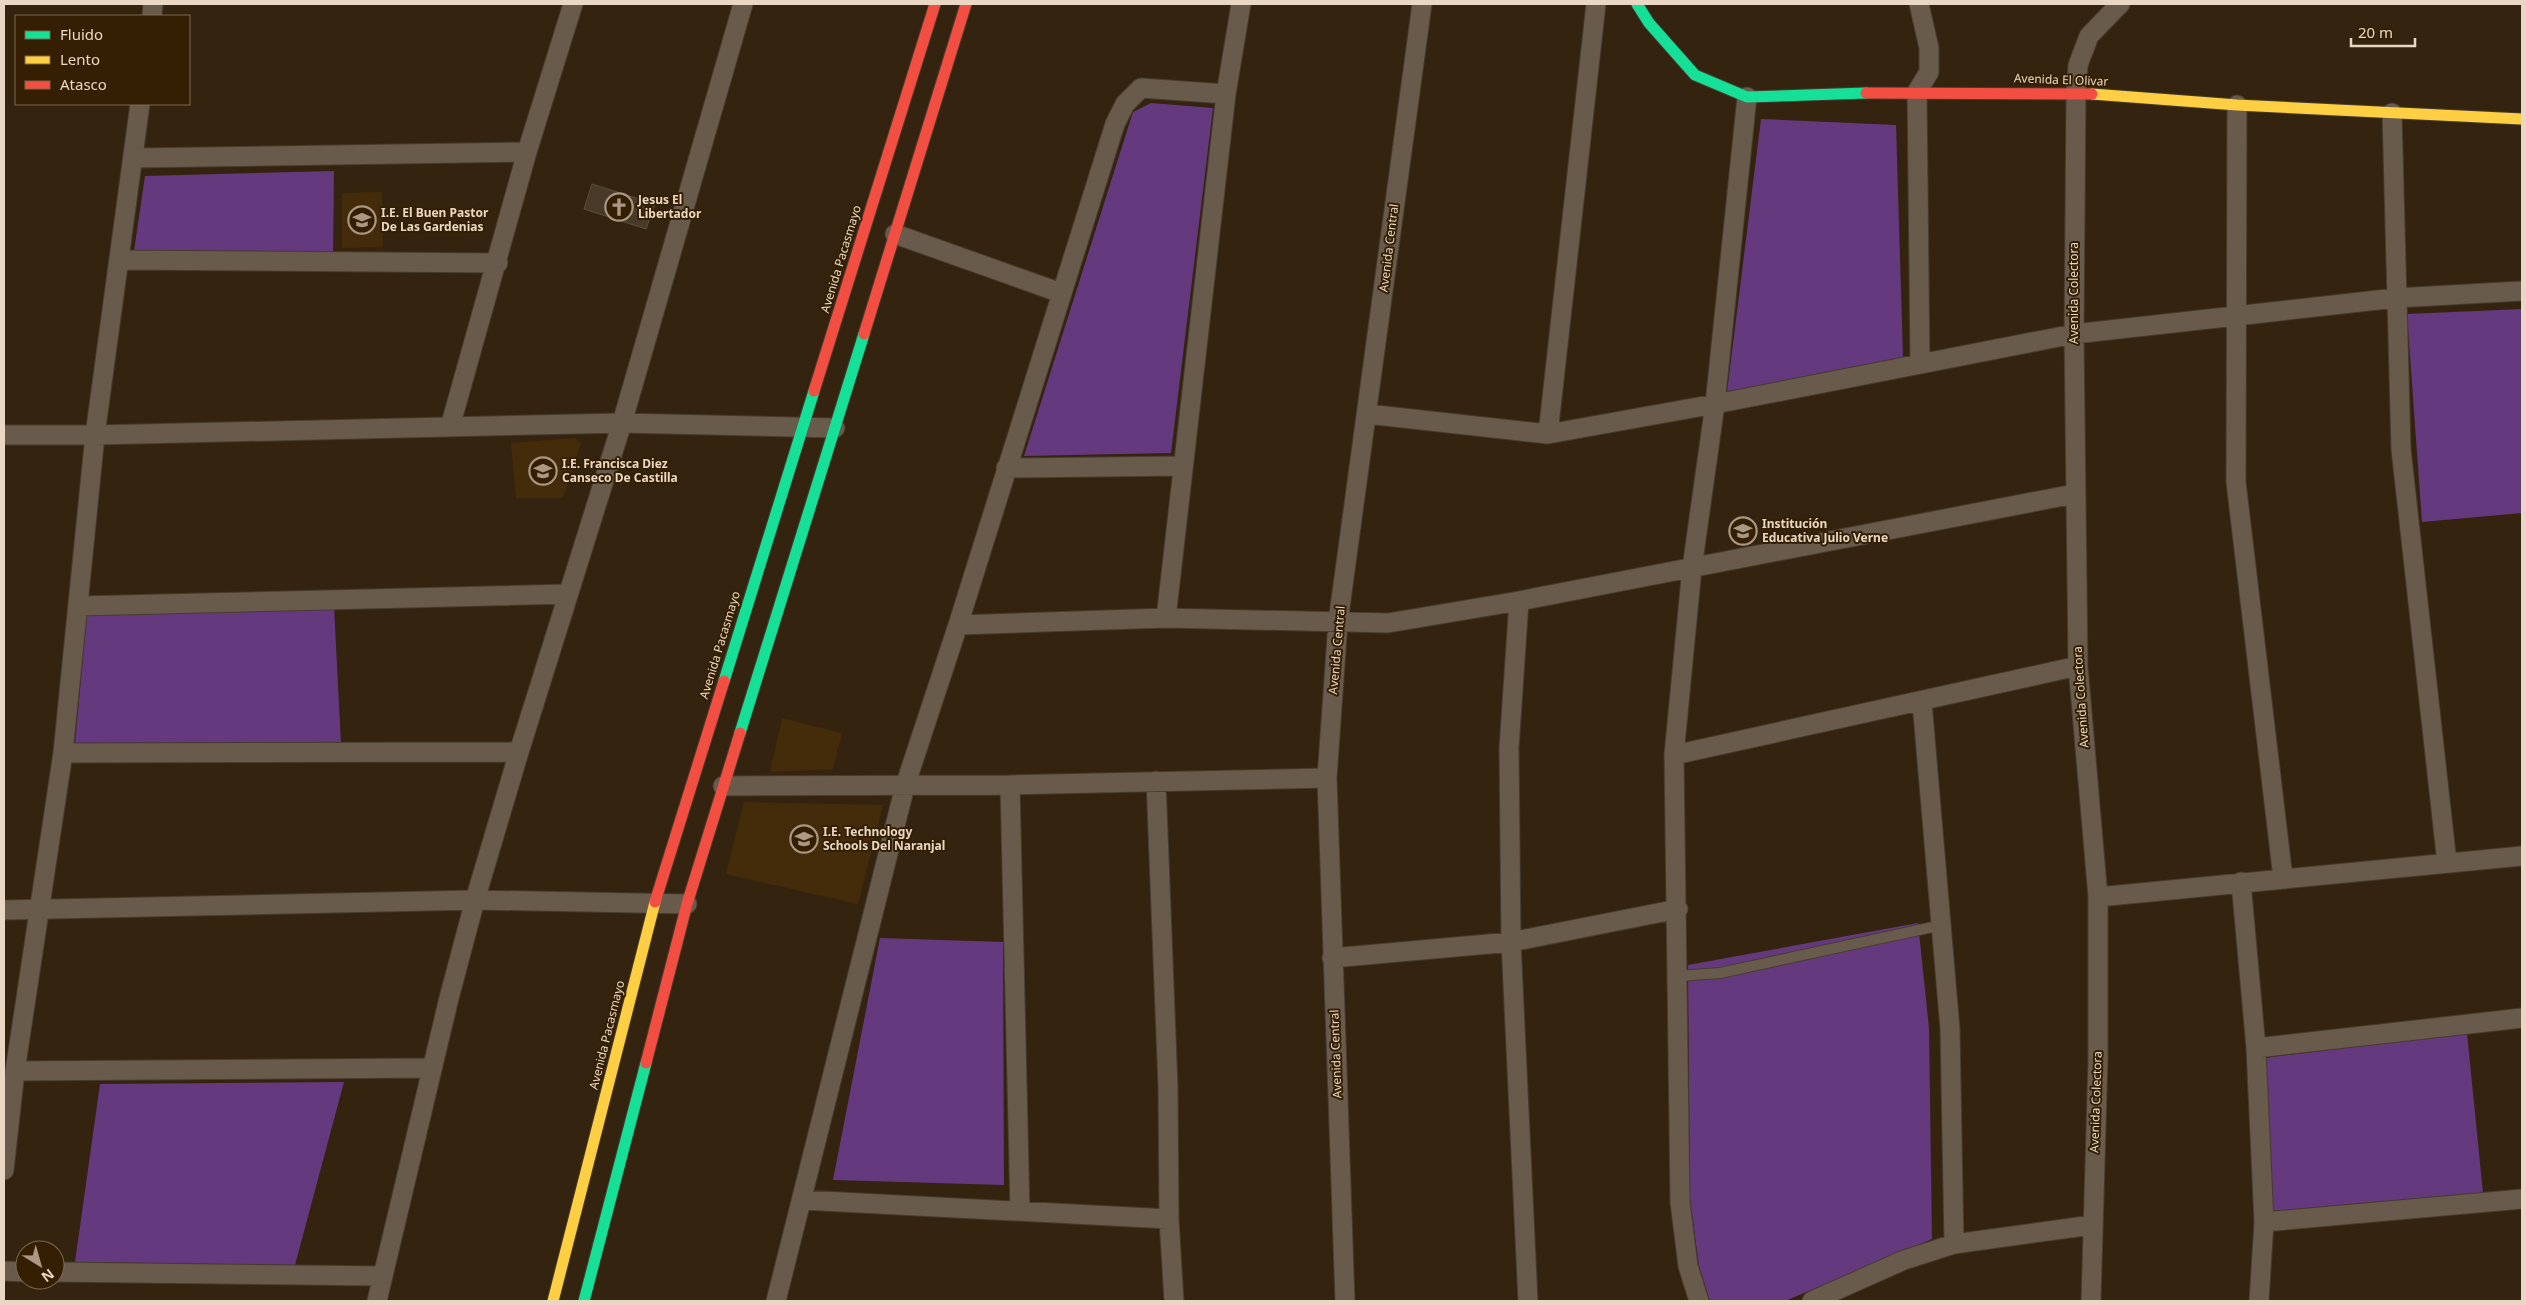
<svg xmlns="http://www.w3.org/2000/svg" width="2526" height="1305" viewBox="0 0 2526 1305" font-family="'Noto Sans',sans-serif">
<style>
.built{fill:#442c0b}
.green{fill:#65397d}
.building{fill:#473a29;stroke:#5a4d3d}
.lines{fill:none;stroke-linecap:round;stroke-linejoin:round}
.lane-casing{stroke:#473c2e;stroke-width:12}
.street-casing{stroke:#473c2e;stroke-width:21}
.fast-casing{stroke:#473c2e;stroke-width:13}
.slow-casing{stroke:#473c2e;stroke-width:13}
.jam-casing{stroke:#473c2e;stroke-width:13}
.lane{stroke:#685b4c;stroke-width:10}
.street{stroke:#685b4c;stroke-width:19}
.fast{stroke:#16e098;stroke-width:11}
.slow{stroke:#ffcf43;stroke-width:11}
.jam{stroke:#f24e42;stroke-width:11}
.labels{text-anchor:middle;stroke-width:4;stroke-linejoin:round;paint-order:stroke}
.street-label{font-size:12px;fill:#e9d7c4;stroke:#341f03}
.poi-label{font-size:12px;font-weight:bold;fill:#e9d7c4;stroke:#341f03;text-anchor:start}
</style>
<rect width="100%" height="100%" fill="#34240f"/>
<path class="built" d="M382,192L383,247L342,248V193Z
M575,438L581,443L563,498H516L511,443Z
M782,718L842,733L833,769L770,772Z
M744,802L883,805L858,904L726,874Z"/>
<path class="green" d="M1151,103L1213,108L1171,453L1024,456L1133,112Z
M1761,119L1896,125L1903,357L1727,392Z
M334,171L333,254L133,258L145,176Z
M2522,309V513L2422,522L2407,314Z
M334,607L341,744L75,743L87,615Z
M1918,923L1929,1028L1932,1239L1785,1301H1710L1699,1266L1690,1199L1688,965Z
M880,938L1003,942L1004,1185L833,1180Z
M2467,1033L2483,1193L2273,1211L2264,1058Z
M344,1082L295,1265L75,1262L100,1084Z"/>
<path class="building" d="M592,184L655,204L646,229L584,209Z"/>
<g class="lines">
<g class="lane-casing">
<path id="lane" d="M1678,976L1720,973L1942,925"/>
</g>
<g class="street-casing">
<path id="street" d="M1919,4L1929,48V72L1917,92L1920,364
M152,16L153,4
M2237,105L2236,482L2283,878
M2392,113L2401,449L2447,863
M133,158L527,152
M895,234L1061,293
M119,260L498,263
M1367,414L1548,434L1715,404L2074,334L2396,298L2522,291
M450,427L527,152L573,4
M1548,434L1596,4
M4,435H95L622,423L835,428
M1006,468L1183,466
M1519,601L1509,748L1511,942L1528,1301
M78,606L568,594
M1166,618L1226,94L1241,4
M958,625L1166,618L1388,623L1519,601L2074,494
M1922,702L1950,1029L1954,1244
M63,753L519,752
M1674,755L2078,666
M1156,781L1168,1087L1169,1219L1174,1301
M1010,785L1020,1211
M723,786L1010,785L1327,778
M2241,882L2256,1048L2264,1222L2259,1301
M2098,897L2522,856
M4,910L475,900L687,904
M1332,958L1511,942L1678,909
M2256,1048L2522,1018
M15,1071L432,1068
M4,1170L15,1071L63,753L95,435L140,104
M803,1200L1169,1219
M2264,1222L2522,1199
M4,1271L25,1272
M55,1272L383,1276
M377,1301L449,998L475,900L519,752L622,423L743,4
M776,1301L905,786L958,625L1115,124L1125,104L1141,88L1226,94
M1345,1301L1327,778L1338,622L1422,4
M1699,1301L1688,1266L1680,1202L1674,755L1692,568L1715,404L1747,97
M1812,1301L1904,1260L1954,1244L2092,1225
M2091,1301L2098,1059V897L2078,666L2074,334L2076,93L2078,65L2089,36L2120,4"/>
</g>
<g class="fast-casing">
<path id="fast" d="M1637,4L1649,23L1695,75L1747,97L1866,93
M724,681L814,391
M740,733L864,334
M584,1301L646,1063"/>
</g>
<g class="slow-casing">
<path id="slow" d="M2092,94L2237,105L2522,119
M553,1301L655,902"/>
</g>
<g class="jam-casing">
<path id="jam" d="M1866,93L2092,94
M864,334L966,4
M814,391L935,4
M655,902L724,681
M646,1063L687,904L740,733"/>
</g>
<use href="#lane" class="lane"/>
<use href="#street" class="street"/>
<use href="#fast" class="fast"/>
<use href="#slow" class="slow"/>
<use href="#jam" class="jam"/>
</g>
<defs>
<g id="church-ring" transform="scale(1.4375)"><circle r="9.5" fill="#341f03" stroke="#aa9885" stroke-width="1.5"/><path d="M-1.2-6h2.4v3.5h3.3v2.4h-3.3V6h-2.4V-.1h-3.3v-2.4h3.3Z" fill="#aa9885"/></g>
<g id="school-ring" transform="scale(1.4375)"><circle r="9.5" fill="#341f03" stroke="#aa9885" stroke-width="1.5"/><path d="M0-5L7-2L0 1L-7-2ZM-4 1L0 2.5L4 1V4Q0 6-4 4Z" fill="#aa9885"/></g>
</defs>
<g fill-rule="evenodd">
<use href="#church-ring" x="619" y="207"/>
<use href="#school-ring" x="362" y="220"/>
<use href="#school-ring" x="543" y="471"/>
<use href="#school-ring" x="1743" y="531"/>
<use href="#school-ring" x="804" y="839"/>
</g>
<g class="labels">
<g class="street-label">
<text transform="translate(2061 80) rotate(2)" y="4">Avenida El Olivar</text>
<text transform="translate(1389 248) rotate(-83)" y="4">Avenida Central</text>
<text transform="translate(841 259) rotate(-73)" y="4">Avenida Pacasmayo</text>
<text transform="translate(2074 293) rotate(-90)" y="4">Avenida Colectora</text>
<text transform="translate(720 645) rotate(-73)" y="4">Avenida Pacasmayo</text>
<text transform="translate(1337 650) rotate(-85)" y="4">Avenida Central</text>
<text transform="translate(2081 697) rotate(-94)" y="4">Avenida Colectora</text>
<text transform="translate(607 1035) rotate(-76)" y="4">Avenida Pacasmayo</text>
<text transform="translate(1336 1054) rotate(-92)" y="4">Avenida Central</text>
<text transform="translate(2096 1102) rotate(-88)" y="4">Avenida Colectora</text>
</g>
<g class="poi-label">
<text x="638" y="204">Jesus El<tspan x="638" dy="14">Libertador</tspan></text>
<text x="381" y="217">I.E. El Buen Pastor<tspan x="381" dy="14">De Las Gardenias</tspan></text>
<text x="562" y="468">I.E. Francisca Diez<tspan x="562" dy="14">Canseco De Castilla</tspan></text>
<text x="1762" y="528">Institución<tspan x="1762" dy="14">Educativa Julio Verne</tspan></text>
<text x="823" y="836">I.E. Technology<tspan x="823" dy="14">Schools Del Naranjal</tspan></text>
</g>
</g>
<rect width="2526" height="1305" fill="none" stroke="#e9d7c4" stroke-width="10"/>
<rect x="15" y="15" width="175" height="90" fill="#341f03" stroke="#7c6950"/>
<rect x="25" y="31" width="25" height="8" fill="#16e098" stroke="#7c6950"/>
<text x="60" y="40" font-size="15" fill="#e9d7c4">Fluido</text>
<rect x="25" y="56" width="25" height="8" fill="#ffcf43" stroke="#7c6950"/>
<text x="60" y="65" font-size="15" fill="#e9d7c4">Lento</text>
<rect x="25" y="81" width="25" height="8" fill="#f24e42" stroke="#7c6950"/>
<text x="60" y="90" font-size="15" fill="#e9d7c4">Atasco</text>
<g transform="translate(40 1265) rotate(143)"><circle r="24" fill="#341f03" stroke="#7c6950"/>
<path d="M0-4L9 19L0 12L-9 19Z" fill="#aa9885"/>
<text y="-8" font-size="14" font-weight="bold" text-anchor="middle" fill="#e9d7c4">N</text>
</g>
<path d="M2351 38v8h64v-8" fill="none" stroke="#e9d7c4" stroke-width="2.5"/>
<text x="2358" y="38" font-size="15" fill="#e9d7c4" stroke="#341f03" stroke-width="4" paint-order="stroke">20 m</text>
</svg>
